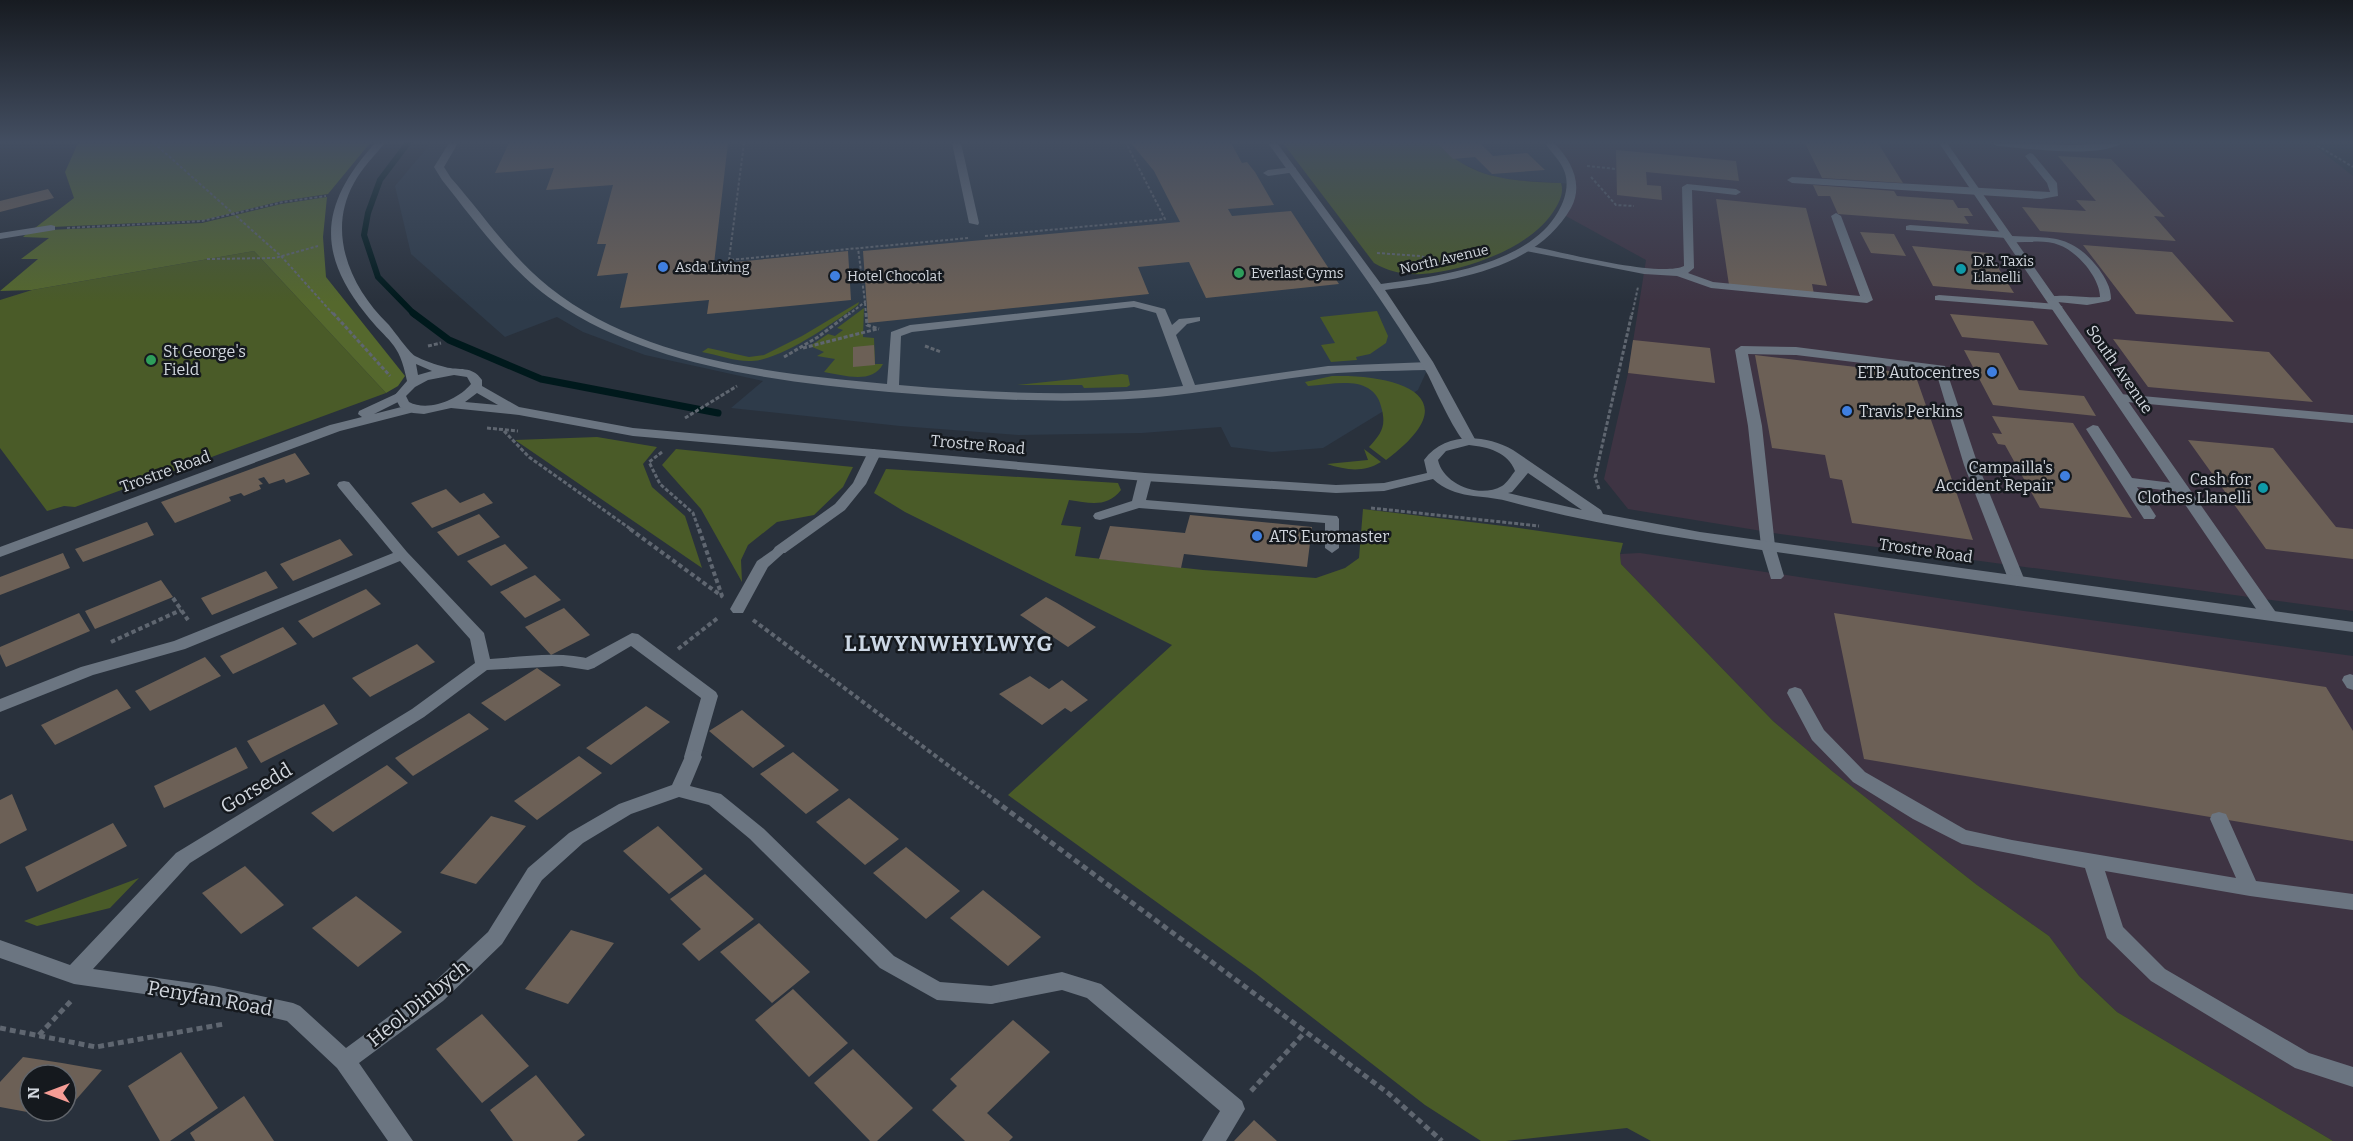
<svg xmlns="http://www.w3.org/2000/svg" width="2353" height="1141" viewBox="0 0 2353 1141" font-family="Bitter,serif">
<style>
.built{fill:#2e3b4a}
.industrial{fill:#3e3443}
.green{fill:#4a5b28}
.forest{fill:#55682d}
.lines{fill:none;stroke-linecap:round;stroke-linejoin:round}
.stream-far1{stroke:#00191c;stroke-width:6}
.stream{stroke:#00191c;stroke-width:7}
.building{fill:#6c6056;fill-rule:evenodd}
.path-far3{stroke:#5f6670;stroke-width:2;stroke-dasharray:3 2;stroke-linecap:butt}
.path-far2{stroke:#5f6670;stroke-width:3;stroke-dasharray:4 2;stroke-linecap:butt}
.path-far1{stroke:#5f6670;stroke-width:4;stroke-dasharray:4.5 3;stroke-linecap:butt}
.path{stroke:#5f6670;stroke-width:5;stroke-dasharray:6 4;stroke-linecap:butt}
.lane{fill:#6b7581;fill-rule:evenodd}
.street{fill:#6b7581;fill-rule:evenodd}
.secondary{fill:#6b7581;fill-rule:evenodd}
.shop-dot{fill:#3f7fe0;stroke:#15191e;stroke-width:2}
.culture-dot{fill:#0f9aa8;stroke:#15191e;stroke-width:2}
.leisure-dot{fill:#2e9e5b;stroke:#15191e;stroke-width:2}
.labels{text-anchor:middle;stroke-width:5;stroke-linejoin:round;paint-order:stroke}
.far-street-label{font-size:14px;fill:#d2d7de;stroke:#15191e}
.far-poi-label{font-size:14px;fill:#d2d7de;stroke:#15191e;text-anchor:start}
.poi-label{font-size:16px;fill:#d2d7de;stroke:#15191e;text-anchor:start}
.street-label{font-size:16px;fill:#d2d7de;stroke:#15191e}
.near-street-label{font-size:20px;fill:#d2d7de;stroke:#15191e}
.district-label{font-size:22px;font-weight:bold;letter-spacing:1.5px;fill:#cdd8e5;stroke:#15191e}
</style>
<rect width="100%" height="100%" fill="#29313c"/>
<path class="built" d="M431,143H1273L1378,288L1429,366L1418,390L1323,448L1272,452L1231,447L1221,427L1142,433L1018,435L900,426L731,408L763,381L645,355L583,332L557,317L505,337L411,254L395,186Z
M1437,143H1549L1564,160L1572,184L1503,179L1483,173L1453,159Z"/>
<path class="industrial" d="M1549,143H2311L2353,176V611L1780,534L1628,509L1604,479L1628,373L1646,260L1564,215L1573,189L1564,160Z
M1640,553L2024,611L2353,656V1141H2333L2117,1012L2079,976L2049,936L1977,885L1832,771L1773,721L1621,564L1620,554Z"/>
<path class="green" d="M1283,143H1437C1472,180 1512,181 1561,183C1564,192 1560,201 1555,209C1533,247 1466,271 1422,274C1405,275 1389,272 1374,263Z
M254,251L386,393L75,507L64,506L47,511L0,448V300L32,290Z
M859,302L858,305C833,323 783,359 752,361C736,362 718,355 702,352L708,348L749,357L764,355L802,336Z
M864,308L863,337L874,338L875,364H883C872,385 843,375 824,372L835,359L817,356L824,352L810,346L828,334L835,336L843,330L837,328Z
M1377,311L1388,336L1386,343L1370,354L1356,357L1357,360L1331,362L1321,345L1335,343L1320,317Z
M1122,374L1128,375L1130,385L1127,387L1084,388L1082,385H1017Z
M1332,376C1400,374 1471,397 1386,460L1369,447C1381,434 1386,427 1382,410C1375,373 1336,384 1308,386L1305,382Z
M597,437L657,447L643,464L652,487L685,516L702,568L515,440Z
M676,449L853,467L843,487L814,515L777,522L748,545L741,560L742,582L701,509L662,465Z
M1364,449L1381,462C1363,473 1346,470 1327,464L1368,460Z
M886,469L1118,483L1121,490C1107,508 1090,503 1069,500L1061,525L1081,527L1075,556L1203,570L1316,578L1345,568L1359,558L1363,509L1512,527L1623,543L1620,554L1621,564L1773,721L1832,771L1977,885L2049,936L2079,976L2117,1012L2333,1141H1651L1627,1128L1506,1141H1481L1425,1105L1255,973L1008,795L1172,645L905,512L874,493Z
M139,878L110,908L37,926L24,921Z"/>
<path class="forest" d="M78,143H370L328,194L282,201L204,220L52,227L31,231L74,198L65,172Z
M327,197L323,237L326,277L405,376L398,386L386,393L254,251L32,290L0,291L38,259H21L49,238L23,237L27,233L49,230L202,223L281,204Z"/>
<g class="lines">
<path class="stream-far1" d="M408,143L380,180L368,213L364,235L378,277L415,315"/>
<path class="stream" d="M413,313L449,340L541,379L718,413"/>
</g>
<path class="building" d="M509,143H728L714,264L848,251L851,300L707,314L709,300L620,308L628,273L597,276L606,244H597L613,185L546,190L554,168L495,173Z
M1131,143H1231L1242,163L1247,162L1255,172L1274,205L1228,209L1232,216L1291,211L1339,284L1206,298L1189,262L1138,267L1149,294L868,323L863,251L1180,222L1154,171Z
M1437,143H1480L1493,156L1527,153L1545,170L1492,174L1475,157L1453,159Z
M1805,143H1878L1903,183L1822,178Z
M1616,150L1736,161L1739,181L1646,172L1647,185L1661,186L1662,200L1617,195Z
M2058,156L2111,159L2165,217L2154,216L2176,241L2040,231L2022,207L2086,211L2076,200L2096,201Z
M1813,185L1894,191L1897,196L1953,200L1958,208H1968L1973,216H1964L1969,224L1838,214L1830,196H1818Z
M48,189L54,198L0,212V201Z
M1716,199L1806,208L1827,286L1812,284L1814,294L1729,285Z
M1860,232L1894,234L1906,256L1871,253Z
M2083,245L2172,252L2234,322L2136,314Z
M1912,246L1989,253L2014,293L1933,286Z
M1950,314L2033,321L2048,345L1962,337Z
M2113,339L2269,352L2313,402L2148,387Z
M1633,340L1710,348L1715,383L1628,373Z
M874,345L875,365L853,367V347Z
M1964,350L1999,353L2019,390L2084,396L2096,416L1993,405Z
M1755,355L1915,374L1973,540L1852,523L1842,480L1830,478L1825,455L1772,448Z
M1992,416L2073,423L2132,518L2040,508L2005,445L1998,444L1992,433L2002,434Z
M2188,440L2273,448L2336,527L2353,529V559L2266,549Z
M295,453L310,474L286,483L284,479L269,484L264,477L258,479L263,484L259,485L261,489L244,496L241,493L229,497L231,501L175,523L161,502Z
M446,489L460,503L484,493L493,503L432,528L411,503Z
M479,514L500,537L458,556L437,532Z
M1190,515L1312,527L1307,567L1184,554L1181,568L1099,559L1110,526L1185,533Z
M147,522L154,535L83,562L75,549Z
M340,539L353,555L293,581L280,564Z
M505,544L528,568L491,586L467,561Z
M63,553L70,568L0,595V577Z
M266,571L278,588L212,615L201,598Z
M535,575L561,600L525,618L500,592Z
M161,580L173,597L95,629L85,611Z
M366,589L381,604L313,638L298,621Z
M1046,597L1057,603L1096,627L1068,647L1020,615Z
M564,608L590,635L551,655L525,627Z
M79,613L90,631L6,667L0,654V647Z
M1834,613L2326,687L2353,731V841L1864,759Z
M283,627L297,644L233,674L220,656Z
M417,644L435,662L370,697L352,678Z
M205,657L221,676L150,711L135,691Z
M537,668L561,685L505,721L481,703Z
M1030,676L1049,689L1062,680L1088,700L1071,712L1065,708L1042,725L999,694Z
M117,689L131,708L55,745L41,725Z
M324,704L338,724L261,763L247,741Z
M646,706L670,722L611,765L586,748Z
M742,710L785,746L753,768L709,731Z
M469,713L489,729L413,776L395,758Z
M236,747L248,768L164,808L154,786Z
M793,752L839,790L806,814L760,774Z
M579,756L602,773L537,820L514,801Z
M387,765L408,783L333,832L311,813Z
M12,794L27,830L0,844V800Z
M849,798L899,839L865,865L816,822Z
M491,816L526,826L476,884L440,873Z
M113,823L127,846L37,892L25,867Z
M658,826L703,869L669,894L623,851Z
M906,847L960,891L926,919L873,873Z
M245,866L284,905L241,934L202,893Z
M705,874L754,919L699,961L682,944L701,929L670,899Z
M983,890L1041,937L1008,966L950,918Z
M356,896L402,932L358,967L312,928Z
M759,923L810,972L772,1003L720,952Z
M571,930L614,943L568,1004L525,989Z
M793,989L848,1043L809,1077L755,1020Z
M482,1014L529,1066L482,1103L436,1049Z
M1013,1020L1050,1052L987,1113L1013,1137L1009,1141H965L932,1110L957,1086L950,1079Z
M853,1049L913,1108L877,1141H870L814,1083Z
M181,1052L218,1108L170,1141H160L128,1086Z
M23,1057L62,1063L102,1070L60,1118L0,1107V1082ZM30,1075H66V1111H30Z
M536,1075L585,1135L577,1141H513L490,1110Z
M244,1096L274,1141H195L190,1133Z
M1254,1120L1277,1141H1234Z"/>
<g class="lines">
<path class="path-far3" d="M154,143L281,256L334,315
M744,143L729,260L969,238
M2313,143L2353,167
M1587,166L1616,169
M1591,177L1616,205L1634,206
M67,228L202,221L283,202L326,196
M985,236L1165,219L1126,143
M1377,253L1420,256L1434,260
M207,259L275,258L318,246
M865,303L866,315
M848,315L865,302L858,248
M1632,315L1638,287"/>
<path class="path-far2" d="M333,313L390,376
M866,313L867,325L879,329
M428,346L441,343
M925,346L941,352
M803,348L877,329
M784,357L818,337L850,313
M685,418L737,386
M487,428L518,431
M504,431L529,457L632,530
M662,452L649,462L660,484L693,513L699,530
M1599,489L1595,477L1632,313
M1371,508L1539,526"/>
<path class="path-far1" d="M630,529L723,597
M699,529L722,596
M173,598L188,620
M753,620L996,801
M111,642L181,610
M678,649L719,617"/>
<path class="path" d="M994,800L1388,1093L1442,1141
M0,1028L96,1047L224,1024
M39,1035L71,1001
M1251,1091L1305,1032"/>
<path class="lane" d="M449,143H458L444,167L451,178C483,214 511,257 549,287C642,361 773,373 887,384L891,332L910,325L1134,301L1165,309L1172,325L1179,319L1200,317V321L1187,324L1176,335L1195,385L1328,366L1429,362L1435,366L1429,370C1388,371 1347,371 1307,376C1252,383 1199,394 1144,398C1059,404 973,399 889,392C775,381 650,367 554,301C511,272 474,220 442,180L434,167ZM1134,307L1156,313L1183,386C1089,398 993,393 899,385L901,336L912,332Z
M952,143H961L979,223L978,225L969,223Z
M1992,143L2073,145L2122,143C2099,159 2025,148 1997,146Z
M2030,153L2033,154L2057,183L2058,196L2041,199L1792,183L1787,180L1792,177L2050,192L2047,183L2025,156Z
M1293,167L1296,168V172L1268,176L1263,173L1268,170Z
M1687,184L1736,189L1741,192L1736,195L1692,190L1694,268L1688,273L1713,282L1860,296L1831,216L1836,213L1841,216L1873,300L1867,303L1711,288L1677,276L1644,274L1526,251L1521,248L1526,245C1558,251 1658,278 1684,266L1682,187Z
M51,225L55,226V230L0,239V233Z
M1910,225L2007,232L2012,236C2052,238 2072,234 2099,269C2105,278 2111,287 2111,299L2109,301L2087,305L2048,301L2046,299C2055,292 2086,299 2100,297C2100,278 2077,251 2059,245C2045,239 2026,243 2011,242L2006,238L1906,230V226Z
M1939,295L2057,304L2063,307L2057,310L1935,300V296Z
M1741,346L1796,347L1945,366L1978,465L2025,581L2022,584L2017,586L2009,581L1964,465L1936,372L1796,355L1748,354L1762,426L1775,546L1784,576L1781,579H1771L1761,546L1748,426L1735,350Z
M2120,394L2353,415V423L2116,401L2114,398L2116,395Z
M2093,425L2098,426L2132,478L2181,484L2188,488L2181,492L2137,487L2156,516L2154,519H2144L2086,429Z
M1145,473L1152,477L1146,500L1337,516L1339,519V548L1332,553L1325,548V523L1139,508L1100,520L1095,519L1093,516L1095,513L1132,501L1138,477Z
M344,481L349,482L367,504L369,507L367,510H357L339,488L337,485L339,482Z
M780,545L787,550L768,567L743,613H733L730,609L757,561Z
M632,633L638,634L716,692L718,696L699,762L693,764L687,762L684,757L701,698L631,646L594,668H582L580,664L582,660Z
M2350,674L2353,675V690L2347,688L2342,680L2344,676Z
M1795,687L1801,689L1824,730L1865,772L1966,830L2012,840L2236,878L2210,819L2212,814L2219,812L2226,814L2256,881L2353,894V910L2250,896L2105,871L2123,927L2165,969L2309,1053L2353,1067V1087L2295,1068L2151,981L2107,938L2085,868L1962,844L1913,819L1853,782L1812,740L1787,693L1789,689Z
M1062,972L1101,984L1242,1101L1245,1109L1226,1141H1202L1220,1111L1087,998L1062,990L991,1004L984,1002L981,995L984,988L991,986Z"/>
<path class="street" d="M1268,143H1277L1381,284C1437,276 1527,266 1558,212C1565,200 1569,186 1565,173C1561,160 1551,153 1545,143H1554C1571,160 1584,184 1571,208C1535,271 1450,281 1385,290L1433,362L1476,441L1474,444L1469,445C1459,443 1434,387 1428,375C1381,293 1322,220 1268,143Z
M1939,143H1947L2275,611L2277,615L2275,619H2263Z
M400,392L406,396L404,399L374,414L413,404L419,408L418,411L340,431L0,557V547L330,425L362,417L358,414L359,411Z
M874,449L881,453L866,484L845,510L785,553H775L773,550L775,547L835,504L853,483L869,450Z
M362,503L367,504L407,552L484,633L490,659C524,657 560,650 594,660L596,664L594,668L588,670L562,666L487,670L424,717L190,863L93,969L214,986L293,1003L300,1006L346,1048L429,987L488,932L528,868L569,833L619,804L672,785L687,752L693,750L699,752L702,757L690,786L721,794L764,829L894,956L940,982L991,986L998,988L1001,995L998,1002L991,1004L937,1000L880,968L750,839L709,805L679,797L631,814L583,843L542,880L502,944L443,1001L359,1063L413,1141H388L337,1068L287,1021L214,1004L74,984L0,958V940L70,965L176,853L412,709L475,663L470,639L400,561L185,649L93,675L0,712V699L81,667L174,641L393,553L355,507Z"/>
<path class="secondary" d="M375,143H385C374,156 362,168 354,183C326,233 351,288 388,324C395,332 408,351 415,356C423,360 436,365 445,367C459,371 472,365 482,380V386L519,407L633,428L1145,473L1336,485L1384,483L1427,473L1424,460C1445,432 1484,434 1513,450L1601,510L1603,514L1700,532L2353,622V632C2196,611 2039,589 1882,567C1757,549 1630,534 1507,501C1481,494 1456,500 1433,479L1384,491L1336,493L1145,481L633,436L519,415L451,408L424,414L413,413L400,407L394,396L407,381C399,340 388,343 365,313C314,249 323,201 375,143ZM416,364L432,371L418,375ZM454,375L467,377L471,384C458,400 428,412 409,402L406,396L415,387L428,380ZM477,393L498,405L465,402ZM1469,445C1488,447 1508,452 1515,471C1511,476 1507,483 1502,486C1479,499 1443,484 1438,460L1446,451ZM1528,473L1582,510L1508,493L1512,492Z"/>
</g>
<linearGradient id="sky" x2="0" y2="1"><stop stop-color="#171b21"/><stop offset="0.47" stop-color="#434e61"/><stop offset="1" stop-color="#434e61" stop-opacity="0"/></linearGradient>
<rect width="2353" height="302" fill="url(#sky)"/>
<g class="shop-dot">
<circle cx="663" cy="267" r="6"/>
<circle cx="835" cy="276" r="6"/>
<circle cx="1992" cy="372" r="6"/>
<circle cx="1847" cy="411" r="6"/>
<circle cx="2065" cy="476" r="6"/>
<circle cx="1257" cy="536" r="6"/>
</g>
<g class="culture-dot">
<circle cx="1961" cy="269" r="6"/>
<circle cx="2263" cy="488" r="6"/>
</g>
<g class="leisure-dot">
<circle cx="1239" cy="273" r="6"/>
<circle cx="151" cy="360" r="6"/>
</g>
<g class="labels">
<g class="far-street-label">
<text transform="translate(1444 259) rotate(-13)" y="5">North Avenue</text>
</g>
<g class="far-poi-label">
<text x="1973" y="266">D.R. Taxis<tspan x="1973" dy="16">Llanelli</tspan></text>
<text x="675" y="272">Asda Living</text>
<text x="1251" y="278">Everlast Gyms</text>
<text x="847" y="281">Hotel Chocolat</text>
</g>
<g class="poi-label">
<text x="163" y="357">St George's<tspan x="163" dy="18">Field</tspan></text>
<text x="1980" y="378" text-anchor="end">ETB Autocentres</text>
<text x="1859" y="417">Travis Perkins</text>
<text x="2053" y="473" text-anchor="end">Campailla's<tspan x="2053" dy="18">Accident Repair</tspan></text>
<text x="2251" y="485" text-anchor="end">Cash for<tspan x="2251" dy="18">Clothes Llanelli</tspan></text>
<text x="1269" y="542">ATS Euromaster</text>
</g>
<g class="street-label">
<text transform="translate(2120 369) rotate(55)" y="6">South Avenue</text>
<text transform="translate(978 444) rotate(5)" y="6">Trostre Road</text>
<text transform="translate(165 471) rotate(-20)" y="6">Trostre Road</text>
<text transform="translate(1926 550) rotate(8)" y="6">Trostre Road</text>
</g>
<g class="near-street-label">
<text transform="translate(256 788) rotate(-31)" y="7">Gorsedd</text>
<text transform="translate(210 998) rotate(10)" y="7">Penyfan Road</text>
<text transform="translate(418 1003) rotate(-39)" y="7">Heol Dinbych</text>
</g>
<g class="district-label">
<text x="949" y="651">LLWYNWHYLWYG</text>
</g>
</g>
<g transform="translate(48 1093) rotate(270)"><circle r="28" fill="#15191e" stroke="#61656b" stroke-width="1.5"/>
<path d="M0-4.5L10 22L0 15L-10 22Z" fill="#f59c95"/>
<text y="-9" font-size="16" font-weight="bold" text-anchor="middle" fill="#d2d7de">N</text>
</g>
</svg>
